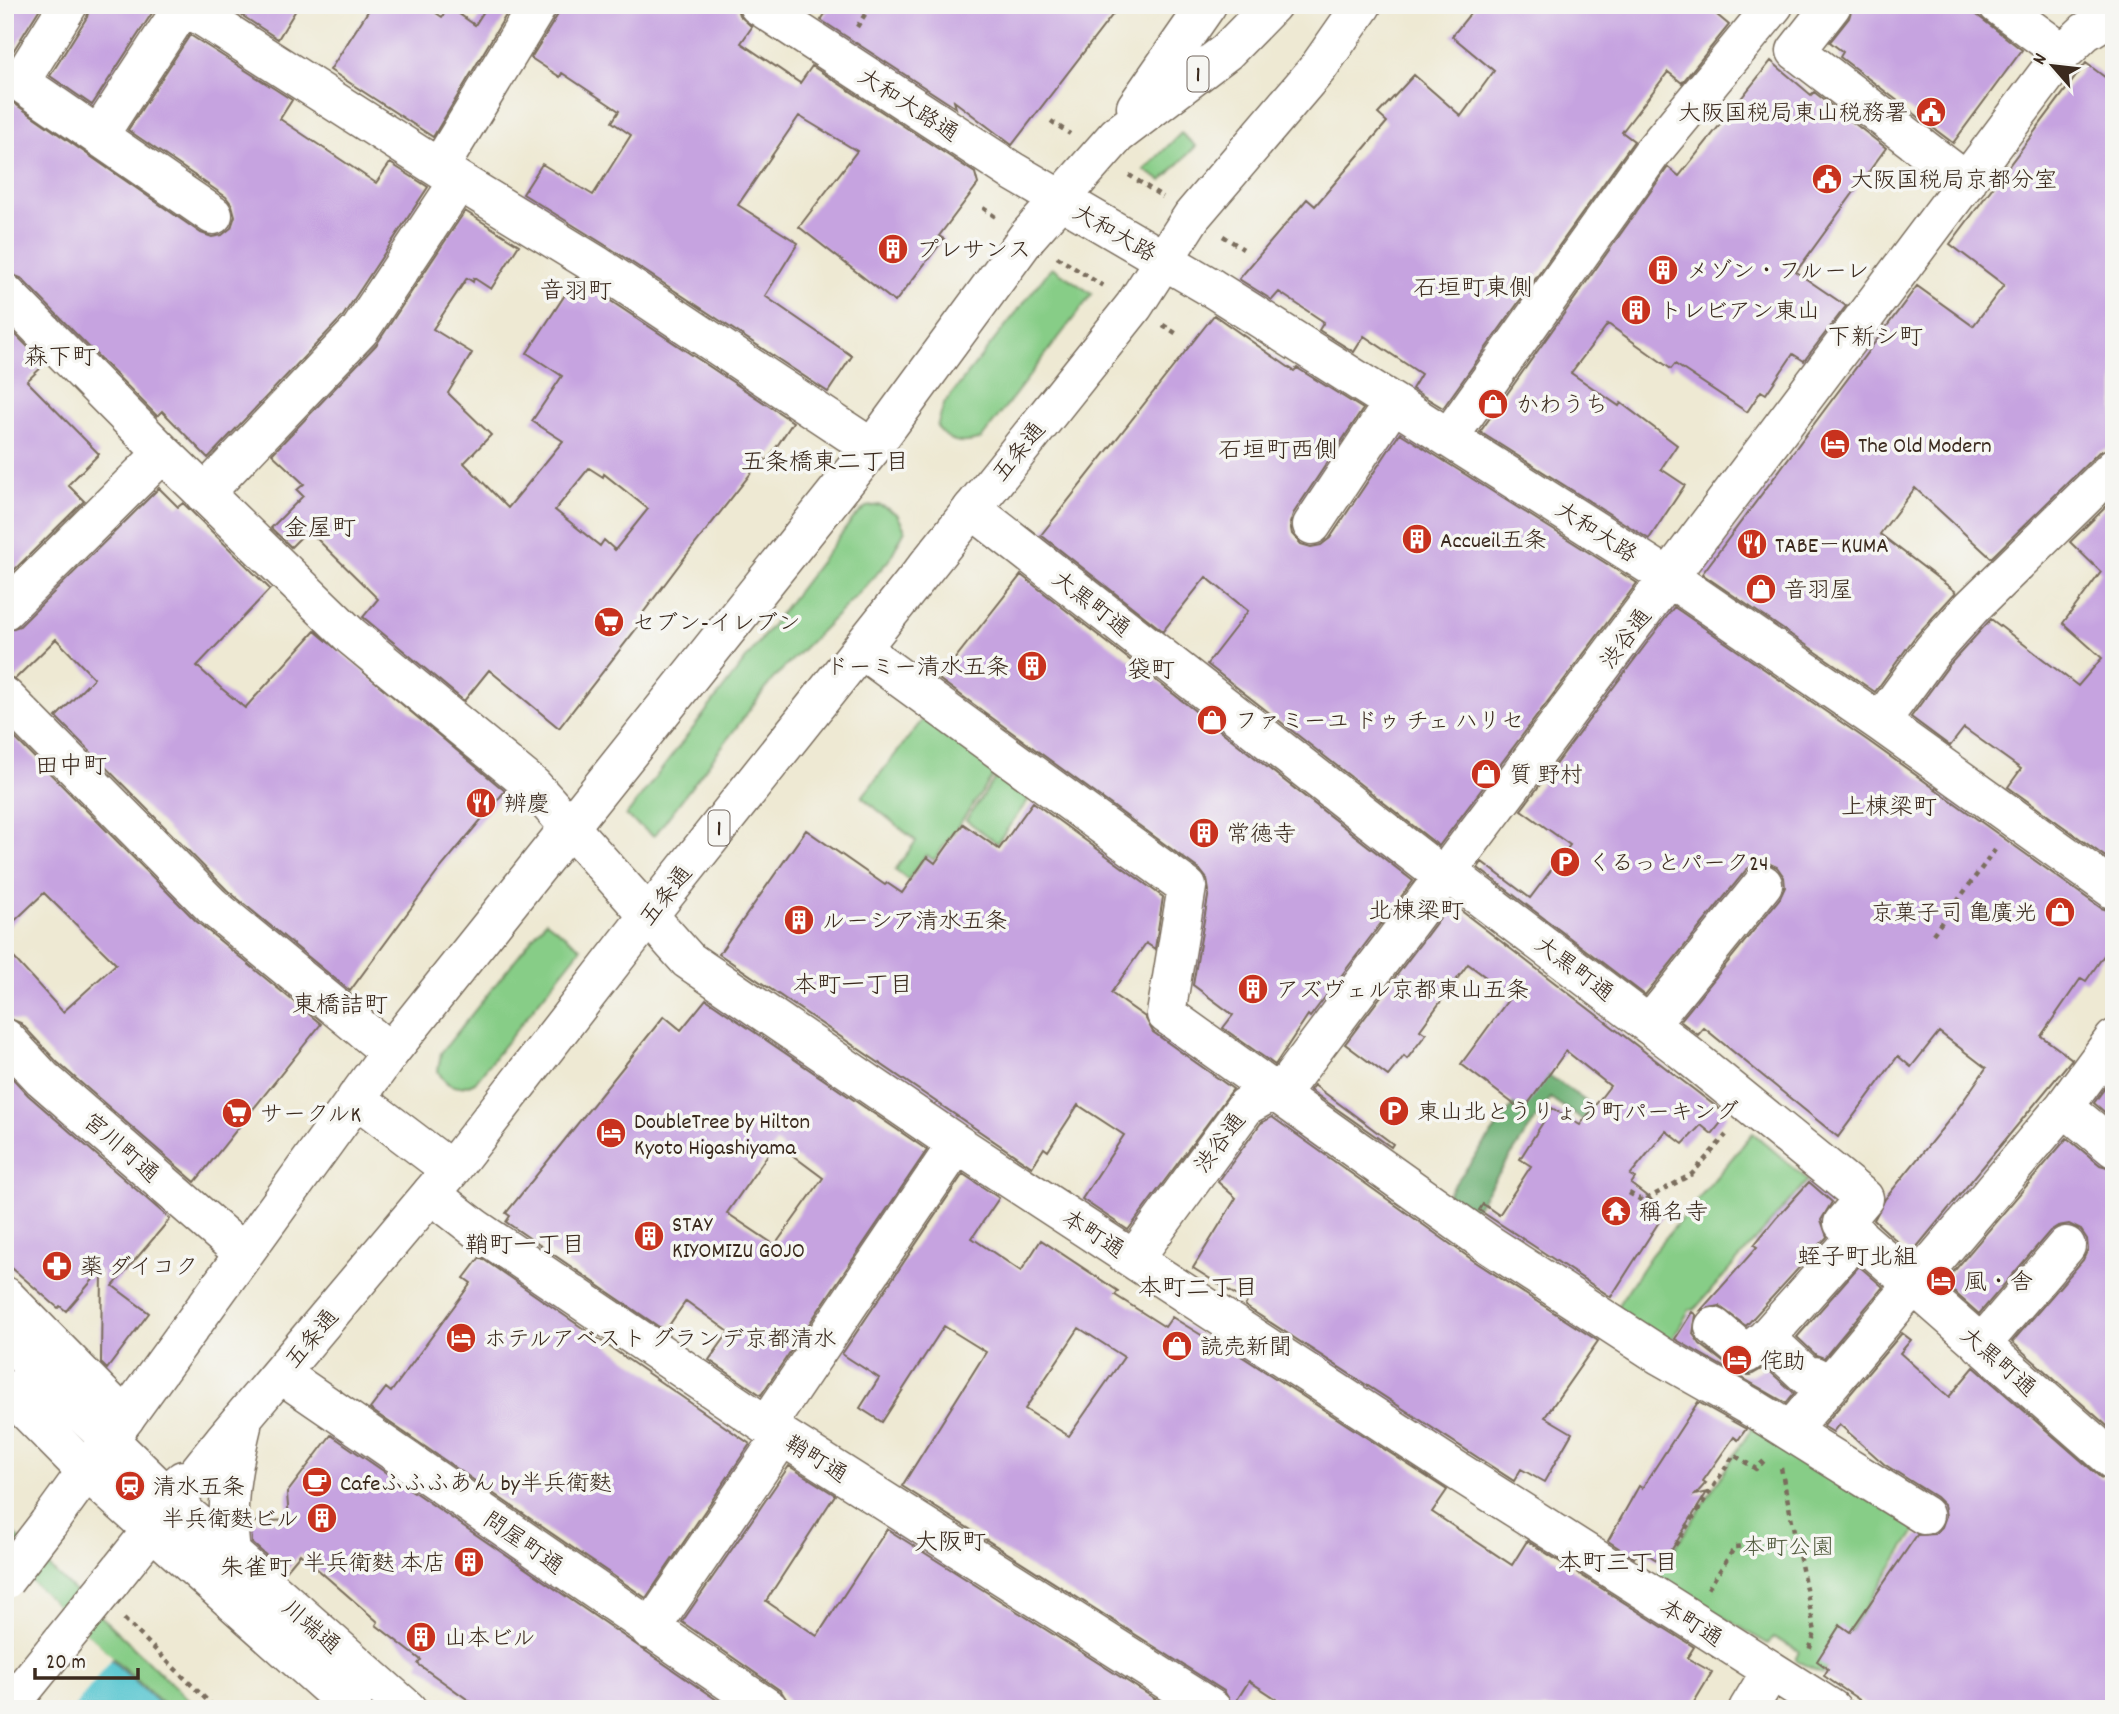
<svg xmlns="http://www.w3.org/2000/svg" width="2119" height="1714" viewBox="0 0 2119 1714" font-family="Dekko,'Klee One',sans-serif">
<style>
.green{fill:#87cd87;stroke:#617c52;stroke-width:2}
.forest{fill:#6db074;stroke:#546d49;stroke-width:2}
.water{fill:#59c6d0;stroke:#4a7877;stroke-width:2}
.pier{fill:#eee9d3}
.building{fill:#c6a3e0;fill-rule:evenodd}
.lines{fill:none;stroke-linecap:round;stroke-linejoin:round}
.minor-casing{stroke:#7a6d5d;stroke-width:41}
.highway-casing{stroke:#7a6d5d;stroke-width:41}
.path{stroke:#7a6d5d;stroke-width:4.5;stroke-dasharray:5 5;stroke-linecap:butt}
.minor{stroke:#fff;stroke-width:38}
.highway{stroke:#fff;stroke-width:38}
.highway-bridge-casing{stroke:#7a6d5d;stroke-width:41;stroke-linecap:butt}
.highway-bridge{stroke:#fff;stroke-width:38}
.labels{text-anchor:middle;stroke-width:7;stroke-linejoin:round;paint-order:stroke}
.shield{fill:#f6f6f2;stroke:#73675e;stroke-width:2}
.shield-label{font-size:21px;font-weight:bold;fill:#3b2a1e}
.street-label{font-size:23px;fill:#3b2a1e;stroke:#f6f6f2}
.poi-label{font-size:23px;fill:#3b2a1e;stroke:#f6f6f2;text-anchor:start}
.park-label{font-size:23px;fill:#525b3e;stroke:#f6f6f2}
.neighbourhood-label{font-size:24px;fill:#3b2a1e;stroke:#f6f6f2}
</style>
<rect width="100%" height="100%" fill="#f6f6f2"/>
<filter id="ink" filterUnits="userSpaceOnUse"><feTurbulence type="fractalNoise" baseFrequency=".0143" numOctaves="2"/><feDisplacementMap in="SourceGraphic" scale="14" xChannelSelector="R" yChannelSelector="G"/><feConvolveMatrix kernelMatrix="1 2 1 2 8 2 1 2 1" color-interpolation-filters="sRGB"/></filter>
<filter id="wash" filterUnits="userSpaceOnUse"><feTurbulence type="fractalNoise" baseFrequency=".00686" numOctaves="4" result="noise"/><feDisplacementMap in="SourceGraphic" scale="28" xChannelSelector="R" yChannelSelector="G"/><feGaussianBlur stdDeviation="1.57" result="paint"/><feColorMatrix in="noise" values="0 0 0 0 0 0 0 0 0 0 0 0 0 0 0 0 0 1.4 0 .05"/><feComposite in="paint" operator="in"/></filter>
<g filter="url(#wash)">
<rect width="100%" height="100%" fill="#eee9d3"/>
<path class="green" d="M1181,133L1196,146L1162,181L1144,170Z
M1052,267L1092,294L981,439C962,445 950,444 937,427L944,404Z
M880,505L897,514L905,530L889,560L865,587L773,679L654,836L626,816L853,519L866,507Z
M927,714L1001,765L934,860L926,855L908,880L895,870L916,841L862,797Z
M1002,769L1034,792L997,843L966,820Z
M546,921L581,948L475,1082C458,1091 446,1087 438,1071L441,1053Z
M1753,1133L1808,1180L1694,1310L1690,1309L1670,1343L1614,1311L1651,1255Z
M1759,1417L1921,1522L1822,1674L1795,1659L1799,1651L1773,1637L1768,1644L1656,1577Z
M5,1525L198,1709H168L5,1558Z"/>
<path class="forest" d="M1540,1069L1601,1112L1592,1126L1550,1098L1469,1218L1443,1200Z"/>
<path class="water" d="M5,1562L165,1709H5Z"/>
<path class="pier" d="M5,1558L113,1657L73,1709H5Z"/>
<g id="blocks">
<path class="building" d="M5,5H42L5,64Z
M90,5H146L154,10L92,105L50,76L87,17Z
M226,5H299L278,39Z
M372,5H424L442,17L449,7L475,25L488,5H512L433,137L330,70Z
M560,5H736L739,15L752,27L741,43L800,83L812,66L975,173L978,184L939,236L944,239L895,302L799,227L857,151L799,116L738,205L798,243L765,296L852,356L828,392L610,248L523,194L542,164L593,195L631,135L612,122L619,111L562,73L560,77L531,58L557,16Z
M831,5H1120L1012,145L954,101L956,108L821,20Z
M1477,5H1705L1729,25L1682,83L1668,72L1622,132L1634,141L1443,408L1412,389L1421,374L1364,336L1354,352L1319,330L1324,322L1279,292L1272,300L1239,279L1307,199L1315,206L1387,122L1378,114L1414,75L1461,116L1494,71L1452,36Z
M1853,5H1964L2022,50L1953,143L1840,57L1843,52L1830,42L1849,18Z
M190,35L292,100L280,119L376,183L390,163L428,187L343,316L208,458L162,411L157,416L21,278L5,272V97L201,233L212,237L222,235L231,228L235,216L232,205L226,197L128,130Z
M1771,61L1811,95L1814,92L1886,148L1796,272L1846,306L1804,361L1793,354L1766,394L1761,391L1747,412L1675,364L1671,369L1608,324L1571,373L1619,406L1621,403L1677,445L1661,469L1685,485L1649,539L1480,432L1668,167L1679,176Z
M2086,63L2114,84V447L2099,452L1991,558L1915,488L1880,534L1956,592L1915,637L1875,692L1702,574L1917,286L1973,326L2004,285L1950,244Z
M465,211L519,245L491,289L474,278L473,282L467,278L433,329L472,353L448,393L491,435L464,463L508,508L563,441L532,421L562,376L527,353L576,278L793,422L767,461L763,458L682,561L640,617L643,620L559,728L489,670L464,701L363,617L378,599L308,530L291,547L271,528L303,496L297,490L304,484L272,454L376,345ZM589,468L603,477L604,474L648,509L615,550L604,540L600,546L555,510Z
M1214,315L1294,371L1297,368L1363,409L1293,514L1290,523L1292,534L1301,544L1311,547L1321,545L1330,538L1400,433L1637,583L1439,846L1207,664L1248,611L1206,577L1163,631L1041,535Z
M5,324L45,364L27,381L99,454L68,485L84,501L5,579Z
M159,488L178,507L183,503L270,589L197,666L221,688L245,708L315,631L505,791L439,870L350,991L227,890L56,717L94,678L56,639L15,679L5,676V631L20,626Z
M2114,499V863L2008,787L2021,769L1964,728L1950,746L1911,717L1950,664L1991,619L2078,686L2102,658L2063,623L2101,572L2070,542Z
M1021,575L1413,881L1310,1017L1308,1015L1275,1065L1223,1028L1233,1015L1193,985L1209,891L1207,879L1200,870L939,679Z
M1674,607L1867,740L2101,908L2114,912V941L2086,981L2081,978L2041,1036L2072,1059L1911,1254L1874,1220L1885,1199L1954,1114L1986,1068L1939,1032L1911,1067L1898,1056L1838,1137L1704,1028L1698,1035L1680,1021L1780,898L1785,887L1784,877L1777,867L1766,862L1755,864L1746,870L1645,995L1478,868L1482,862L1530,898L1570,845L1521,810Z
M5,728L196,921L321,1024L195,1182L57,1062L21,1023L5,1017V948L63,1012L116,964L44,893L5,930Z
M1033,802L1163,897L1155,949L1146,943L1111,993L1145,1017L1153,1032L1233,1089L1128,1230L1082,1199L1124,1135L1078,1105L1048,1151L1044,1148L1032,1167L719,954L806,830L885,885L887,883L902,893L927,857L935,863L963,824L999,849Z
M1451,903L1727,1115L1712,1134L1701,1125L1683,1144L1666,1131L1630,1175L1635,1178L1631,1184L1666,1211L1611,1297L1479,1210L1483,1204L1499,1215L1531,1166L1520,1159L1552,1108L1580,1125L1610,1086L1566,1051L1523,1111L1461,1064L1511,996L1468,964L1420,1030L1426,1034L1407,1059L1404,1056L1388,1076L1345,1044Z
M706,999L927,1150L761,1395L709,1360L729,1332L686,1301L665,1331L506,1222L510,1216L506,1213L664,1016L681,1030ZM776,1143L823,1178L775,1245L727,1213Z
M5,1070L28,1095L170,1219L113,1286L149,1313L107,1369L101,1363L102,1269L66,1311L60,1306L58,1308L5,1262Z
M1314,1085L1393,1144L1391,1147L1310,1090Z
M2107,1085L2114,1090V1120L2094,1103Z
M1272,1117L1474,1261L1598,1341L1545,1417L1572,1433L1544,1482L1521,1469L1514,1481L1245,1306L1247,1302L1193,1268L1236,1198L1218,1182L1261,1123Z
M2067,1138L2100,1165L2114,1169V1432L2012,1342L2083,1260L2088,1249L2087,1239L2081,1230L2069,1224L2058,1226L2050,1231L1979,1314L1944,1283Z
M963,1174L999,1198L972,1238L1021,1271L1041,1240L1118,1291L1115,1295L1165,1327L1172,1317L1219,1346L1221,1343L1447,1490L1432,1512L1512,1565L1527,1541L1694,1647L1687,1658L1712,1672L1690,1709H1292L1249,1681L1233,1706L1224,1691L902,1486L986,1352L944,1326L882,1422L860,1408L879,1378L842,1354ZM1079,1328L1124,1357L1069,1436L1025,1409Z
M1809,1182L1832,1202L1821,1220L1827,1237L1746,1326L1719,1306L1701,1310L1757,1247L1754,1245L1776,1218Z
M480,1257L750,1444L646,1598L370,1409L386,1388L391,1392L471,1283L464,1278Z
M1859,1266L1883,1287L1824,1358L1816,1355L1797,1337Z
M1692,1312L1696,1315L1693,1334L1700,1344L1740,1375H1751L1765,1367L1794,1393L1786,1403L1675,1339Z
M1902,1333L1911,1340L1900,1353L1949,1397L1974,1367L2100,1477L2114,1482V1709H1873L1824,1676L1828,1669L1817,1661L1840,1625L1850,1632L1917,1535L1935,1534L1942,1527L1946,1516L1944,1505L1936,1497L1884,1464L1839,1424L1833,1432L1823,1426Z
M1698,1402L1746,1429L1738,1440L1734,1437L1703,1481L1706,1483L1695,1495L1707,1492L1663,1564L1639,1549L1634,1558L1608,1541L1639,1486L1642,1488Z
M331,1435L727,1707L726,1709H481L418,1664L421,1660L376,1625L378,1622L300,1554L285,1572L252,1543L251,1522L289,1520L287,1493Z
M789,1466L835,1495L766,1601L817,1636L887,1529L1171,1709H792L781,1691L682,1622Z"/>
</g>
</g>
<g filter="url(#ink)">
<use href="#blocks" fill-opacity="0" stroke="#7a6d5d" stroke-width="2"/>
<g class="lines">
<g class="minor-casing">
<path id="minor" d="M68,5L20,82L213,215
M184,5L459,181L598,266L872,448
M758,5L1012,171L1212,288L1670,578L1880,722L2114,890
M1832,5L1796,51L1967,182
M1998,5L2063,53
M99,135L184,5
M439,168L538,5
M5,293L163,453L351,636L533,786L688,960L957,1144L1454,1469L1832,1709
M1449,437L1651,154L1774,5
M204,494L360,330L459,181
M972,509L1445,878H1455L1677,1046L1864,1198L1843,1223L2114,1461
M1312,525L1393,403
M5,610L163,453
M862,650L1187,887L1166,1014L1487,1243L1661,1356L1756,1410L1924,1515
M5,697L212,906L390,1052
M1880,722L1933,650L1971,608L2114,468
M1649,1025L1763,884
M5,1038L42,1078L243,1253
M2064,1107L2114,1148
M431,1194L475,1228L782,1436L1212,1709
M1134,1259L1246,1106L1289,1082L2063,53L2085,32L2114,14
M5,1296L125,1418
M1714,1327L1746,1354L1766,1338L1858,1235
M5,1338L174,1503L407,1709
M1766,1338L1807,1376H1814L1826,1387
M1981,1345L2066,1246
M281,1374L769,1709
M5,1389L86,1471L353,1709
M1797,1423L2064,1107L2114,1039
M767,1425L957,1144
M650,1630L782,1436
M1748,1709L1771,1671"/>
</g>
<g class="highway-casing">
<path id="highway" d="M1136,107L1207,5
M356,1098L451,1170
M109,1491L137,1503H156L183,1480
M48,1524L390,1052L872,448L1027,237L1117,135L1226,52L1272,5
M231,1554C225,1506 231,1472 242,1426
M111,1581L223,1441L451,1170L648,916L1134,306L1192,216L1318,68L1362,5"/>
</g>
<path class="path" d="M857,27L871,5
M1051,121L1070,134
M1129,175L1163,197
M983,208L997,218
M1223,236L1243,249
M1057,257L1103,286
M1163,325L1177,334
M1933,934L1995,850
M1629,1193L1643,1201L1692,1174L1726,1135
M1781,1468L1815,1632L1809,1651
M1664,1562L1734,1455L1756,1469L1767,1458
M1708,1589L1735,1547L1796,1540
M124,1619L216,1709"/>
<use href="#minor" class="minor"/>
<use href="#highway" class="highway"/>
<g class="highway-bridge-casing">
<path id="highway-bridge" d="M5,1580L48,1524
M7,1709L111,1581"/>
</g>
<use href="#highway-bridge" class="highway-bridge"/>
</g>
</g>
<defs>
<g id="civic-disc" transform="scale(1.575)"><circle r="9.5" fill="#c8321e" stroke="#f6f6f2"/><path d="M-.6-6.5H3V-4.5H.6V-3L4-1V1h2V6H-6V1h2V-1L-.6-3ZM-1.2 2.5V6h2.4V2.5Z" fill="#fff"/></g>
<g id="building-disc" transform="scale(1.575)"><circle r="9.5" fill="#c8321e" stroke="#f6f6f2"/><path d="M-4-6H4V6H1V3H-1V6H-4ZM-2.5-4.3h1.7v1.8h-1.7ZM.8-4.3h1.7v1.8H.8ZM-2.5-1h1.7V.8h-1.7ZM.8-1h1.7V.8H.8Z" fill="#fff"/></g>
<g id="shop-disc" transform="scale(1.575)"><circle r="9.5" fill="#c8321e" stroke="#f6f6f2"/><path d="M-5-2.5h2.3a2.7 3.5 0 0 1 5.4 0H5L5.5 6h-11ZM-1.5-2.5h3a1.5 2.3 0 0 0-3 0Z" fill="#fff"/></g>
<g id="hotel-disc" transform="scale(1.575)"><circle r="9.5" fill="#c8321e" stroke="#f6f6f2"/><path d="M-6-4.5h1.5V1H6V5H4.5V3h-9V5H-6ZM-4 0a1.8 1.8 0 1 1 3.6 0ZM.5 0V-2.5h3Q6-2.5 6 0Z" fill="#fff"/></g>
<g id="restaurant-disc" transform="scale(1.575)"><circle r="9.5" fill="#c8321e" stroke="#f6f6f2"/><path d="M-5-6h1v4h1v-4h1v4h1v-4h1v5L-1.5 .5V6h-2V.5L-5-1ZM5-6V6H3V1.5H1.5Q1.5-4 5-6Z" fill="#fff"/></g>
<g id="supermarket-disc" transform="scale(1.575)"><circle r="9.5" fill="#c8321e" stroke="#f6f6f2"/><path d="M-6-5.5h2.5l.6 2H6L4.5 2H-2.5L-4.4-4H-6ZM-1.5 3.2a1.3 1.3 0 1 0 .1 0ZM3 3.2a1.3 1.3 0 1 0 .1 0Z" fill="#fff"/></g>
<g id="parking-disc" transform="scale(1.575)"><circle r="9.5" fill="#c8321e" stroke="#f6f6f2"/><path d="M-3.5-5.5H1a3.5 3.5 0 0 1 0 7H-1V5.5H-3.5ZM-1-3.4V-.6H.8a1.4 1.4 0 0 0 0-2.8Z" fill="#fff"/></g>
<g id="temple-disc" transform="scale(1.575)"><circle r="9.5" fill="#c8321e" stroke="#f6f6f2"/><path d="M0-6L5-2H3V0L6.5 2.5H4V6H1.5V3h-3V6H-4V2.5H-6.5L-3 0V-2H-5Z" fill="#fff"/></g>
<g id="pharmacy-disc" transform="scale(1.575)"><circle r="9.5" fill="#c8321e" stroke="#f6f6f2"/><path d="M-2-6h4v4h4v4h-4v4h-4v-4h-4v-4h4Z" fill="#fff"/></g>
<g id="cafe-disc" transform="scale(1.575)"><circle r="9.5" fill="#c8321e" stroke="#f6f6f2"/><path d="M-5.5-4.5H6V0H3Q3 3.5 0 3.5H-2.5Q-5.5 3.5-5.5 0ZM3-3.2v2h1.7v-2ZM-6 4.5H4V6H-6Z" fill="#fff"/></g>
<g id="station-disc" transform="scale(1.575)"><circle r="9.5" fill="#c8321e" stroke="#f6f6f2"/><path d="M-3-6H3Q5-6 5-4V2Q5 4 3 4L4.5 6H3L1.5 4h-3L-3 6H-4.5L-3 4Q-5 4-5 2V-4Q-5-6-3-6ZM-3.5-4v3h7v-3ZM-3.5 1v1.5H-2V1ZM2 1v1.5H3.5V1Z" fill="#fff"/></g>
</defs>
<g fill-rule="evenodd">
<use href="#civic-disc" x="1931" y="112"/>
<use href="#civic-disc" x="1827" y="179"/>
<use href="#building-disc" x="893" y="249"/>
<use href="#building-disc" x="1663" y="270"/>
<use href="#building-disc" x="1636" y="310"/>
<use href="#shop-disc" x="1493" y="404"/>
<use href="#hotel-disc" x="1835" y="444"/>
<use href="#building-disc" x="1417" y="539"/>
<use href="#restaurant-disc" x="1752" y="544"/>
<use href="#shop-disc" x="1761" y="589"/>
<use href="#supermarket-disc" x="609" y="622"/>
<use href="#building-disc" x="1032" y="666"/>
<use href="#shop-disc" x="1212" y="720"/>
<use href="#shop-disc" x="1486" y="774"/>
<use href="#restaurant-disc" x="481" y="803"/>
<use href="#building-disc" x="1204" y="833"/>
<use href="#parking-disc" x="1565" y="862"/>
<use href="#shop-disc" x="2060" y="912"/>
<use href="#building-disc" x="799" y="920"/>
<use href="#building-disc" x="1253" y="989"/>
<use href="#parking-disc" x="1394" y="1111"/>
<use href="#supermarket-disc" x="237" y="1113"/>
<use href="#hotel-disc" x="611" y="1133"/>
<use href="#temple-disc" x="1616" y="1211"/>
<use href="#building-disc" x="649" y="1236"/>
<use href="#pharmacy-disc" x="57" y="1266"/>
<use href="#hotel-disc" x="1941" y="1281"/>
<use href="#hotel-disc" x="461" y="1338"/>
<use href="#shop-disc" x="1177" y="1346"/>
<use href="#hotel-disc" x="1737" y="1360"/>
<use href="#cafe-disc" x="317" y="1482"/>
<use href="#station-disc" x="130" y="1486"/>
<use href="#building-disc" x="322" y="1518"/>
<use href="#building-disc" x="469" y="1562"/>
<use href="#building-disc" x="421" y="1637"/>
</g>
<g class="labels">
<g class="shield">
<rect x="1187.5" y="56.5" width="21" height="35" rx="5"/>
<rect x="708.5" y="810.5" width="21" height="35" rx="5"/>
</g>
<g class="shield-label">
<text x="1198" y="81">1</text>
<text x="719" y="835">1</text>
</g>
<g class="street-label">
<text transform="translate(909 104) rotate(33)" y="8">大和大路通</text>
<text transform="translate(1115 232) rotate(30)" y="8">大和大路</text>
<text transform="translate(1018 451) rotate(-51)" y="8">五条通</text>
<text transform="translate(1597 531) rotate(33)" y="8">大和大路</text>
<text transform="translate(1092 603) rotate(38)" y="8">大黒町通</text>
<text transform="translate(1625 638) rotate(-53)" y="8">渋谷通</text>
<text transform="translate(665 895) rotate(-52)" y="8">五条通</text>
<text transform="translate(1575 968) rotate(37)" y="8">大黒町通</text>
<text transform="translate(1219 1142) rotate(-53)" y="8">渋谷通</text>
<text transform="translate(122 1147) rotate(41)" y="8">宮川町通</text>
<text transform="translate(1094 1233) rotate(33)" y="8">本町通</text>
<text transform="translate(311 1338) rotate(-50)" y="8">五条通</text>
<text transform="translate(1999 1361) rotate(41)" y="8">大黒町通</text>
<text transform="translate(817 1458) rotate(32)" y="8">鞘町通</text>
<text transform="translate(524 1542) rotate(35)" y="8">問屋町通</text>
<text transform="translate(1692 1622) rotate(32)" y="8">本町通</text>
<text transform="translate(312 1626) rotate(41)" y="8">川端通</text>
</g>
<g class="poi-label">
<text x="1908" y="120" text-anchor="end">大阪国税局東山税務署</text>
<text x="1850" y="187">大阪国税局京都分室</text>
<text x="916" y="257">プレサンス</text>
<text x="1686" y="278">メゾン・フルーレ</text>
<text x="1659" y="318">トレビアン東山</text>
<text x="1516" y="412">かわうち</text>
<text x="1858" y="452">The Old Modern</text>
<text x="1440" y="547">Accueil五条</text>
<text x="1775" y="552">TABE－KUMA</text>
<text x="1784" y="597">音羽屋</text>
<text x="632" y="630">セブン-イレブン</text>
<text x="1009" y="674" text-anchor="end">ドーミー清水五条</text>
<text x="1235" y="728">ファミーユ ドゥ チェ ハリセ</text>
<text x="1509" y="782">質 野村</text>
<text x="504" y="811">辨慶</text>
<text x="1227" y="841">常徳寺</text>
<text x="1588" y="870">くるっとパーク24</text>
<text x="2037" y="920" text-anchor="end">京菓子司 亀廣光</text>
<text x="822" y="928">ルーシア清水五条</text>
<text x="1276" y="997">アズヴェル京都東山五条</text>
<text x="1417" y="1119">東山北とうりょう町パーキング</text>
<text x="260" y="1121">サークルK</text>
<text x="634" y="1128">DoubleTree by Hilton<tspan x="634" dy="26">Kyoto Higashiyama</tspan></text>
<text x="1639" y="1219">稱名寺</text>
<text x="672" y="1231">STAY<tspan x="672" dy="26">KIYOMIZU GOJO</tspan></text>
<text x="80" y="1274">薬 ダイコク</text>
<text x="1964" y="1289">風・舎</text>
<text x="484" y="1346">ホテルアベスト グランデ京都清水</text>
<text x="1200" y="1354">読売新聞</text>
<text x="1760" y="1368">侘助</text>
<text x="340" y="1490">Cafeふふふあん by半兵衛麩</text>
<text x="153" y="1494">清水五条</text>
<text x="299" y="1526" text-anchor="end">半兵衛麩ビル</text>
<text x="446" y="1570" text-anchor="end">半兵衛麩 本店</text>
<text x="444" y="1645">山本ビル</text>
</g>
<g class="park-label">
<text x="1788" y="1554">本町公園</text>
</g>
<g class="neighbourhood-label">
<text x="1473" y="295">石垣町東側</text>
<text x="576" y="298">音羽町</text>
<text x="1875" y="344">下新シ町</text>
<text x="60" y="364">森下町</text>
<text x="1278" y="457">石垣町西側</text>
<text x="825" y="469">五条橋東二丁目</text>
<text x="320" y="535">金屋町</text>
<text x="1151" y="677">袋町</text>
<text x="71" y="773">田中町</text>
<text x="1889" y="814">上棟梁町</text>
<text x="1416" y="918">北棟梁町</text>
<text x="853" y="992">本町一丁目</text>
<text x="340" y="1012">東橋詰町</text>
<text x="525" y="1252">鞘町一丁目</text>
<text x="1857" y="1264">蛭子町北組</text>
<text x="1198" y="1295">本町二丁目</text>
<text x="950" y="1549">大阪町</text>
<text x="1618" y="1570">本町三丁目</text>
<text x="256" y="1575">朱雀町</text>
</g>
</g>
<rect width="2119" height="1714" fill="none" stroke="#f6f6f2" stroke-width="28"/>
<g transform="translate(2053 66) rotate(298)" stroke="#f6f6f2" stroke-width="5" paint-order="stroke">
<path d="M0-5L12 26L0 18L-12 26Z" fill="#3b2a1e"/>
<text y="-10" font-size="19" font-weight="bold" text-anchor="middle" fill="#3b2a1e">N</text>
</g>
<path d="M35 1668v10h103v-10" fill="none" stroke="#3b2a1e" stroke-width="3.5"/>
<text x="46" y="1668" font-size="21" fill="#3b2a1e" stroke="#f6f6f2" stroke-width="5" paint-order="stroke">20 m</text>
</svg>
